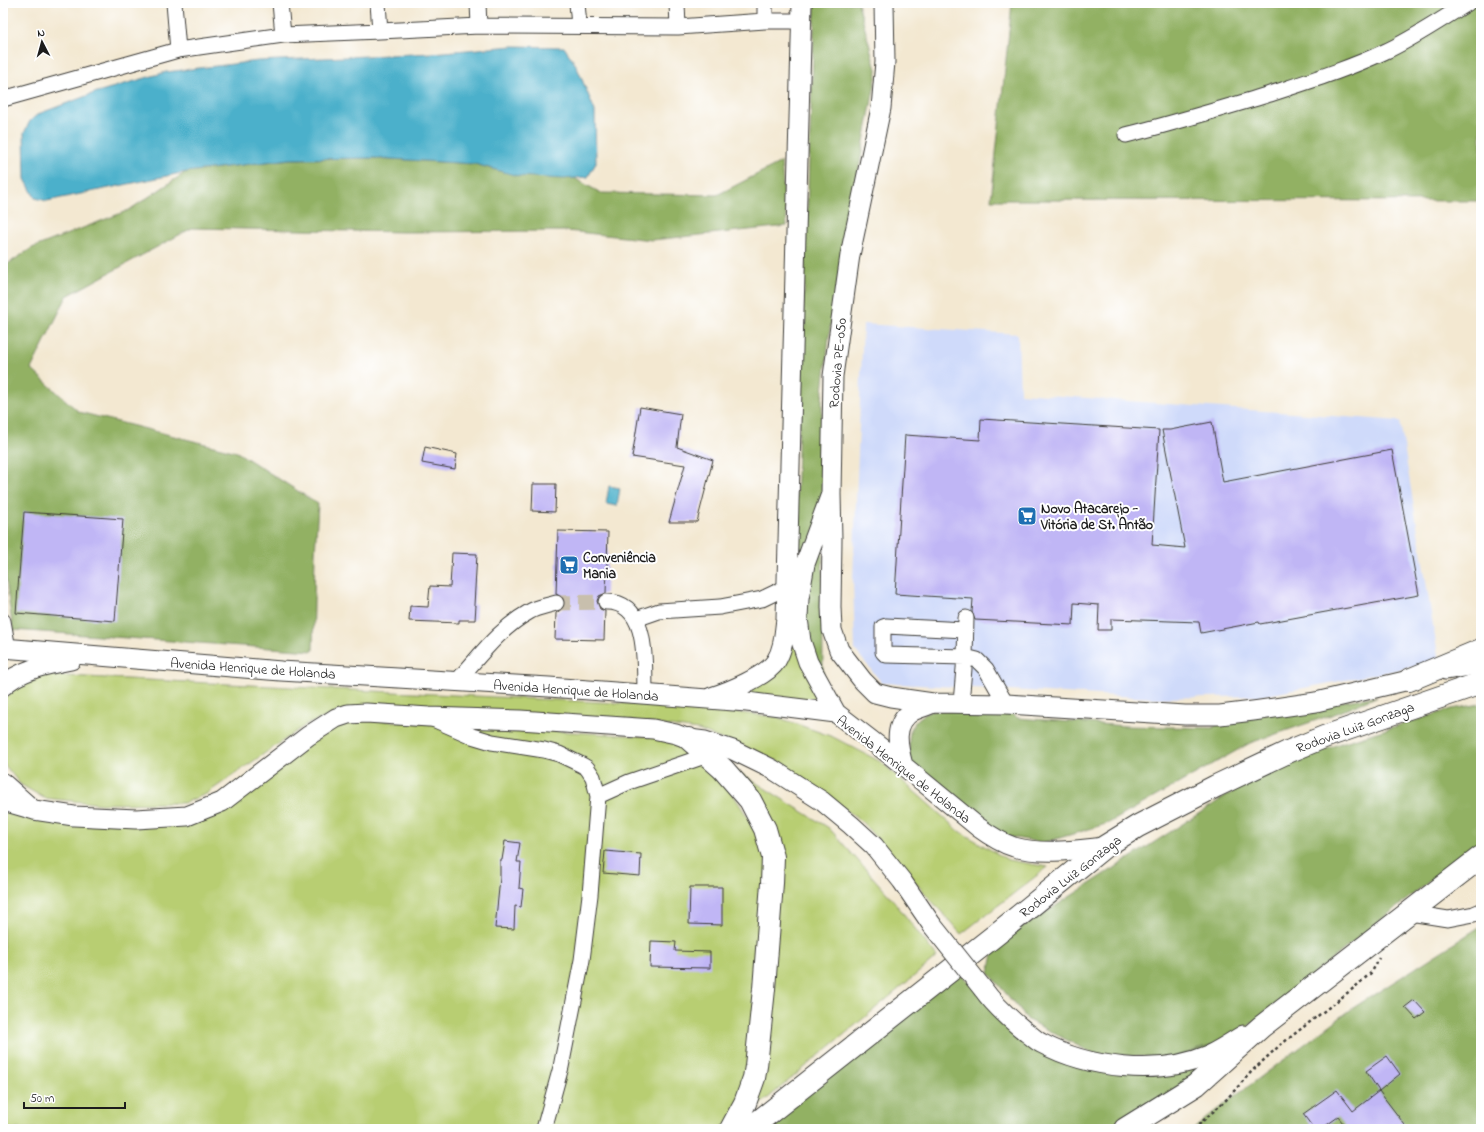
<svg xmlns="http://www.w3.org/2000/svg" width="1484" height="1132" viewBox="0 0 1484 1132" font-family="'Indie Flower',sans-serif">
<style>
.built{fill:#cfdafa}
.green{fill:#b8ce72;stroke:#6a7547}
.forest{fill:#92b164;stroke:#576640}
.water{fill:#4cb0cb;stroke:#346674}
.building{fill:#c0b6f5}
.lines{fill:none;stroke-linecap:round;stroke-linejoin:round}
.minor-tunnel{stroke:#c8bfad;stroke-width:15;stroke-dasharray:15 8;stroke-linecap:butt}
.minor-casing{stroke:#3c3b37;stroke-width:17}
.major-casing{stroke:#3c3b37;stroke-width:21}
.highway-casing{stroke:#3c3b37;stroke-width:24}
.path{stroke:#3c3b37;stroke-width:2.5;stroke-dasharray:3 3;stroke-linecap:butt}
.minor{stroke:#fff;stroke-width:15}
.major{stroke:#fff;stroke-width:19}
.highway{stroke:#fff;stroke-width:22}
.major-bridge-casing{stroke:#3c3b37;stroke-width:21;stroke-linecap:butt}
.major-bridge{stroke:#fff;stroke-width:19}
.labels{text-anchor:middle;stroke-width:4;stroke-linejoin:round;paint-order:stroke}
.street-label{font-size:14px;fill:#1c1c1c;stroke:#fff}
.poi-label{font-size:14px;font-weight:bold;fill:#1c1c1c;stroke:#fff;text-anchor:start}
</style>
<rect width="100%" height="100%" fill="#fff"/>
<filter id="ink" filterUnits="userSpaceOnUse"><feTurbulence type="fractalNoise" baseFrequency=".025" numOctaves="2"/><feDisplacementMap in="SourceGraphic" scale="8" xChannelSelector="R" yChannelSelector="G"/><feConvolveMatrix kernelMatrix="1 2 1 2 8 2 1 2 1" color-interpolation-filters="sRGB"/></filter>
<filter id="wash" filterUnits="userSpaceOnUse"><feTurbulence type="fractalNoise" baseFrequency=".012" numOctaves="4" result="noise"/><feDisplacementMap in="SourceGraphic" scale="16" xChannelSelector="R" yChannelSelector="G"/><feGaussianBlur stdDeviation="0.9" result="paint"/><feColorMatrix in="noise" values="0 0 0 0 0 0 0 0 0 0 0 0 0 0 0 0 0 1.4 0 .05"/><feComposite in="paint" operator="in"/></filter>
<g filter="url(#wash)">
<rect width="100%" height="100%" fill="#f3e8d1"/>
<path class="built" d="M863,324L1018,334L1020,393L1400,421L1439,662L1262,696L1155,698L882,683L855,650L853,580Z"/>
<path class="green" d="M791,635L831,705L737,695Z
M45,675L679,706L777,717L833,737L881,762L959,831L1008,860L1048,867L961,934L862,822L780,762L698,730L625,720L343,711L307,724L206,794L184,803L101,804L44,798L20,784L3,763V700L25,679Z
M336,718L689,739L708,755L773,857L756,1066L731,1129H3V794L49,813L187,816Z
M737,771L829,828L893,900L937,957L750,1113L779,878Z"/>
<path class="forest" d="M815,3H858L877,73L832,311L822,400L823,694L791,635Z
M1012,3H1481V201L991,200Z
M374,158L475,164L503,172L574,178L601,193L717,195L781,162L787,226L652,240L567,231L404,232L192,228L67,296L31,369L79,412L237,452L318,504L315,554L313,651L13,630L3,559V267L32,248L129,210L186,172L290,159Z
M1378,696L1340,712L1250,743L1109,823L1043,843L1005,836L910,765C909,737 904,723 933,710L1003,709L1018,718L1126,726L1213,728L1221,720Z
M1481,704V840L1231,1040L1169,1058L1094,1054L1028,1020L989,973L995,945L1243,785L1341,743L1452,709Z
M1481,926V1129H1194L1210,1115L1353,1008Z
M953,968L1039,1042L1139,1068L1279,1025L1126,1129H758Z"/>
<path class="water" d="M513,46L564,47L576,65L595,111L596,163L588,177L563,179L518,176L475,164L374,158L290,159L186,172L47,201L35,198L25,179L24,133L30,121L38,114L97,92L166,72L258,61L432,53Z
M609,486L620,488L617,506L606,504Z"/>
<g id="blocks">
<path class="building" d="M640,407L681,414L677,447L713,460L697,522H669L685,465L632,457Z
M981,419L1159,430L1152,545L1185,548L1162,430H1170L1212,422L1223,482L1392,450L1419,595L1260,624L1259,622L1201,633L1199,622L1111,619V630H1098L1099,605L1074,603L1073,625L975,620L972,612L973,599L895,594L905,435L980,440Z
M425,447L457,454L455,469L422,463Z
M533,484H556L555,512L532,511Z
M24,512L123,519L115,621L16,613Z
M558,531L608,532L606,593L599,596L597,601L600,609L605,611L604,640L555,639L556,613L562,609L565,605L562,597L556,594Z
M452,553L477,554L474,605H476L475,620H459V623L409,621L410,606L428,607L430,586L450,587Z
M505,841L520,843L517,862H521L519,888L523,889L521,907L515,906L514,929L495,928L500,878V860H502Z
M605,851L641,854L640,876L603,873Z
M690,887H722V925L689,924Z
M651,941L676,942L675,951L710,952V968L650,967Z
M1414,1000L1425,1012L1416,1019L1405,1007Z
M1387,1056L1400,1074L1379,1091L1366,1071Z
M1337,1090L1353,1111L1379,1091L1408,1129H1348L1338,1117L1321,1129H1314L1303,1114Z"/>
</g>
</g>
<g filter="url(#ink)">
<use href="#blocks" fill-opacity="0" stroke="#3c3b37" stroke-width="1"/>
<g class="lines">
<path class="minor-tunnel" d="M556,603L606,602"/>
<g class="minor-casing">
<path id="minor" d="M174,3L178,50
M280,3L283,35
M378,3L380,31
M478,3L479,26
M577,3L579,26
M677,3L678,27
M765,21V3
M3,99L178,50L283,35L380,31L479,26L678,27L765,21H800
M1126,135C1174,123 1220,109 1267,95C1306,82 1346,70 1384,52C1413,39 1440,20 1468,3
M606,602C650,601 644,665 645,695
M966,618L965,657L977,660L986,669L1006,704
M636,619L659,611L720,607L736,604L762,599L787,587
M3,621L8,649
M1445,672L1481,666
M457,681C479,657 500,628 529,612C537,607 547,606 556,603
M961,703L965,657L886,655L883,652V627L886,626L965,630
M433,719L472,736L492,742L544,750L559,754L582,765L587,768L593,777L598,796L590,895L582,960L561,1067L544,1129
M598,796L629,782L708,755
M1410,913L1448,919L1474,914L1481,911"/>
</g>
<g class="major-casing">
<path id="major" d="M831,494L832,539L831,607L832,630L839,650L863,681L875,693L891,697L933,703L1006,704L1185,715H1220L1253,711L1316,702L1409,680
M3,648L281,671L549,687L747,702L836,713L889,754L978,827C989,835 1001,843 1014,847C1043,855 1075,850 1104,847
M3,686C21,669 47,665 71,660
M711,697C728,692 767,676 776,661C784,648 784,633 786,619L802,3
M836,713L808,662L801,641L798,618L799,599L805,564L831,494L833,376L850,255L881,108L885,62L884,3
M903,765C898,747 892,723 913,711C919,708 927,706 933,703
M3,783L30,807
M3,801L34,810L74,816L136,819L187,816L222,802L308,736L336,718L348,714L366,713L429,717L520,720L653,729L676,734L689,739L705,741L733,750L772,769L822,801L851,825L874,846L902,881L932,925
M983,989C995,1006 1010,1019 1026,1032C1031,1035 1035,1040 1041,1043C1088,1068 1158,1077 1209,1055C1220,1050 1232,1042 1243,1035"/>
</g>
<g class="highway-casing">
<path id="highway" d="M1409,680L1481,650
M689,739L723,769L750,800L765,829L773,857L772,883L764,989L756,1066L754,1078L745,1103L731,1129
M749,1129L998,933L1104,847L1138,826L1216,786L1290,751L1324,737L1481,683
M1125,1129L1196,1085L1261,1027L1481,857"/>
</g>
<path class="path" d="M1194,1129L1226,1100L1252,1071L1279,1046L1355,987L1372,972L1379,958"/>
<use href="#minor" class="minor"/>
<use href="#major" class="major"/>
<use href="#highway" class="highway"/>
<g class="major-bridge-casing">
<path id="major-bridge" d="M932,925L983,989"/>
</g>
<use href="#major-bridge" class="major-bridge"/>
</g>
</g>
<defs>
<g id="supermarket-square" transform="scale(1)"><rect x="-9" y="-9" width="18" height="18" rx="4" fill="#1f6fb2" stroke="#fff"/><path d="M-6-5.5h2.5l.6 2H6L4.5 2H-2.5L-4.4-4H-6ZM-1.5 3.2a1.3 1.3 0 1 0 .1 0ZM3 3.2a1.3 1.3 0 1 0 .1 0Z" fill="#fff"/></g>
</defs>
<g fill-rule="evenodd">
<use href="#supermarket-square" x="1027" y="516"/>
<use href="#supermarket-square" x="569" y="565"/>
</g>
<g class="labels">
<g class="street-label">
<text transform="translate(837 363) rotate(-85)" y="5">Rodovia PE-050</text>
<text transform="translate(253 668) rotate(4)" y="5">Avenida Henrique de Holanda</text>
<text transform="translate(576 690) rotate(4)" y="5">Avenida Henrique de Holanda</text>
<text transform="translate(1355 727) rotate(-20)" y="5">Rodovia Luiz Gonzaga</text>
<text transform="translate(904 769) rotate(38)" y="5">Avenida Henrique de Holanda</text>
<text transform="translate(1070 876) rotate(-38)" y="5">Rodovia Luiz Gonzaga</text>
</g>
<g class="poi-label">
<text x="1041" y="513">Novo Atacarejo -<tspan x="1041" dy="16">Vitória de St. Antão</tspan></text>
<text x="583" y="562">Conveniência<tspan x="583" dy="16">Mania</tspan></text>
</g>
</g>
<rect width="1484" height="1132" fill="none" stroke="#fff" stroke-width="16"/>
<g transform="translate(42 42) rotate(354)" stroke="#ffffff" stroke-width="3" paint-order="stroke">
<path d="M0-3L7 15L0 10L-7 15Z" fill="#1c1c1c"/>
<text y="-6" font-size="11" font-weight="bold" text-anchor="middle" fill="#1c1c1c">N</text>
</g>
<path d="M24 1102v6h101v-6" fill="none" stroke="#1c1c1c" stroke-width="2"/>
<text x="30" y="1102" font-size="12" fill="#1c1c1c" stroke="#ffffff" stroke-width="3" paint-order="stroke">50 m</text>
</svg>
